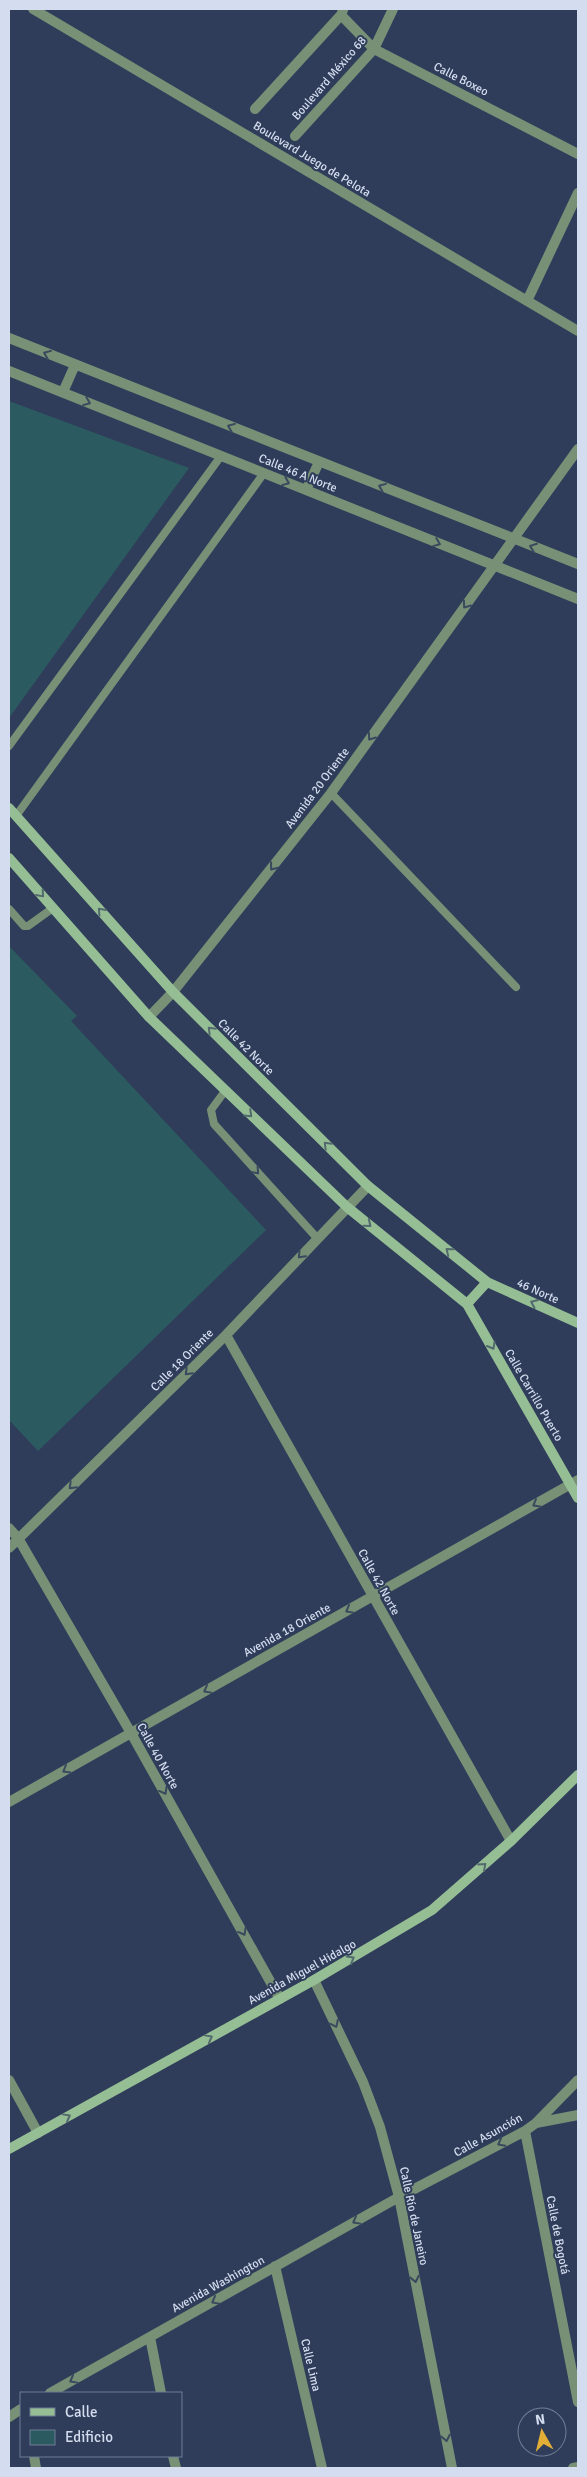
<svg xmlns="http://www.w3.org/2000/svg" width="587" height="2477" viewBox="0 0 587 2477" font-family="Signika,sans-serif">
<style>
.building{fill:#2b5b60}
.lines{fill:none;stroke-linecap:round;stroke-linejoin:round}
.lane{stroke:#779076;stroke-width:8}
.street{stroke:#779076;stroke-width:10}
.secondary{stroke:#96be94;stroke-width:10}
.oneway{stroke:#3a495e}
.oneway2{stroke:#536a6e}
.labels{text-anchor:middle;stroke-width:4;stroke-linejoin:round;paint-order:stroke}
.street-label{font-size:12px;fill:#d4ddef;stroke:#2f3d5a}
</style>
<rect width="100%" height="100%" fill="#2f3d5a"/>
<path class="building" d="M9,401L189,468L9,718Z
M9,946L77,1016L71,1021L266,1230L38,1451L9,1420Z"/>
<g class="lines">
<path class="lane" d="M9,746L221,456
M331,793L516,987
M16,816L264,473
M9,909L24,926H28L53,908
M225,1091L211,1110L214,1124L317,1238"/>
<path class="street" d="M33,9L578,331
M341,15L374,49L578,154
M255,109L341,15L343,10
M295,136L374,49L393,9
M527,301L578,193
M9,338L578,564
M9,371L578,599
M63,392L75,365
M306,490L319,462
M149,1017L173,992L331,793L578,449
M226,1335L511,1841
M9,1528L18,1538L131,1733L280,1999
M9,1548L226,1335L368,1186
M9,1802L578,1480
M314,1980L363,2082L380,2127L399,2197L452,2468
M9,2080L38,2133
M536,2123L578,2115
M525,2131L578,2402
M275,2266L322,2468
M150,2337L161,2393
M50,2393L399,2197L525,2131L536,2123L578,2080
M9,2417L21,2409
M34,2456L36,2468
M173,2456L176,2468
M573,2468L578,2467"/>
<path class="secondary" d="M9,808L173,992L368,1186L487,1282L578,1323
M9,858L149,1017L347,1207L467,1304L578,1498
M467,1304L487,1282
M9,2149L314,1980L432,1910L511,1841L578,1775"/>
</g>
<defs><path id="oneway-chevron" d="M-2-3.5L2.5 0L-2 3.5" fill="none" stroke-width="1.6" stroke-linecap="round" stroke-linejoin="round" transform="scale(1.25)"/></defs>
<g class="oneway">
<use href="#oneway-chevron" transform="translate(47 354) rotate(-158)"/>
<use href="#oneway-chevron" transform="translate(87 402) rotate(22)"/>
<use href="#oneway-chevron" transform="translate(231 427) rotate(-158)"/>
<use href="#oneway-chevron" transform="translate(286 482) rotate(22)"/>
<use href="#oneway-chevron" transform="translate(382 487) rotate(-158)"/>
<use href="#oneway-chevron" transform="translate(437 543) rotate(22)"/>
<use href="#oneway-chevron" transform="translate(533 547) rotate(-159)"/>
<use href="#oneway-chevron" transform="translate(466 605) rotate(126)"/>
<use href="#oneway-chevron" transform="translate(371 737) rotate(126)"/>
<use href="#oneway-chevron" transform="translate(273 867) rotate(128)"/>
<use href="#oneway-chevron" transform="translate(256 1171) rotate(48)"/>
<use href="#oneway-chevron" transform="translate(301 1255) rotate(133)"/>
<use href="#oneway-chevron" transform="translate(188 1372) rotate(135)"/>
<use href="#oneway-chevron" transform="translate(72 1486) rotate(135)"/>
<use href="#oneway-chevron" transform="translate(536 1504) rotate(150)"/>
<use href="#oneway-chevron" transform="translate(349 1610) rotate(151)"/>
<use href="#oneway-chevron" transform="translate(207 1690) rotate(151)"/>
<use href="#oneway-chevron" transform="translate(66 1770) rotate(150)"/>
<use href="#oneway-chevron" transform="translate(164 1791) rotate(61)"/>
<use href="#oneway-chevron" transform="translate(243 1932) rotate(61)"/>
<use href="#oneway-chevron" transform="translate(335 2024) rotate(64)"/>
<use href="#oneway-chevron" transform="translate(501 2143) rotate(152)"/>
<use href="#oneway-chevron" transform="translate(356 2221) rotate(151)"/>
<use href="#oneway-chevron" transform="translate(415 2279) rotate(79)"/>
<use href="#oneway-chevron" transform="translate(215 2301) rotate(151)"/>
<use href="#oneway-chevron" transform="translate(73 2380) rotate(151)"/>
<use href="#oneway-chevron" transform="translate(446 2438) rotate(79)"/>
</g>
<g class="oneway2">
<use href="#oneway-chevron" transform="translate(41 894) rotate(49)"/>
<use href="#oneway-chevron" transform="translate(101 911) rotate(-132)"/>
<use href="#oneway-chevron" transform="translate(211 1030) rotate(-135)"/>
<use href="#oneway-chevron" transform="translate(249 1114) rotate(44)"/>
<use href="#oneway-chevron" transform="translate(327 1145) rotate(-135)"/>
<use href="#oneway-chevron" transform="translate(368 1224) rotate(39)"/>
<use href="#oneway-chevron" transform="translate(449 1251) rotate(-141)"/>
<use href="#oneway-chevron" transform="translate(534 1303) rotate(-156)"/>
<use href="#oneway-chevron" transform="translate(492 1346) rotate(60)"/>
<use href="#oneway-chevron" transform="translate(483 1866) rotate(-42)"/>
<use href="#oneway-chevron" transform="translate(351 1959) rotate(-30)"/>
<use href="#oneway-chevron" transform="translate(209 2038) rotate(-29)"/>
<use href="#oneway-chevron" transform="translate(67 2117) rotate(-29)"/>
</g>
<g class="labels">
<g class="street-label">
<text transform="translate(329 78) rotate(-49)" y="4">Boulevard México 68</text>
<text transform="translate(461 79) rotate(27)" y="4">Calle Boxeo</text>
<text transform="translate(312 159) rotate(31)" y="4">Boulevard Juego de Pelota</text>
<text transform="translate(298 473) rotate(22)" y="4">Calle 46 A Norte</text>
<text transform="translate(317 788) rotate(-53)" y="4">Avenida 20 Oriente</text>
<text transform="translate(246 1047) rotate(45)" y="4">Calle 42 Norte</text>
<text transform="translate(538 1291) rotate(24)" y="4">46 Norte</text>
<text transform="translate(182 1360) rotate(-45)" y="4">Calle 18 Oriente</text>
<text transform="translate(534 1395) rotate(60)" y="4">Calle Carrillo Puerto</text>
<text transform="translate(379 1582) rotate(61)" y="4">Calle 42 Norte</text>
<text transform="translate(287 1630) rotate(-29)" y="4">Avenida 18 Oriente</text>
<text transform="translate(158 1756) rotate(61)" y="4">Calle 40 Norte</text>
<text transform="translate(302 1972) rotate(-29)" y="4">Avenida Miguel Hidalgo</text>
<text transform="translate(488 2135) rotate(-29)" y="4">Calle Asunción</text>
<text transform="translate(414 2216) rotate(78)" y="4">Calle Río de Janeiro</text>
<text transform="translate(558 2235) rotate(79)" y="4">Calle de Bogotá</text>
<text transform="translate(218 2284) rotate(-29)" y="4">Avenida Washington</text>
<text transform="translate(311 2365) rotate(77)" y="4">Calle Lima</text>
</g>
</g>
<rect width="587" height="2477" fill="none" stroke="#d4ddef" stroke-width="20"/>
<rect x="20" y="2392" width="162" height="65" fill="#2f3d5a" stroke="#717d96"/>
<rect x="30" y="2408" width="25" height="8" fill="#96be94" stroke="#717d96"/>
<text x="65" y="2417" font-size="15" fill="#d4ddef">Calle</text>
<rect x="30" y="2430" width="25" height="15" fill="#2b5b60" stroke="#717d96"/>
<text x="65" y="2442" font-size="15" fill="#d4ddef">Edificio</text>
<g transform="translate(542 2432) rotate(352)"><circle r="24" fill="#2f3d5a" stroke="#717d96"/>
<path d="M0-4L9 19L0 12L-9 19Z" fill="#e3ae35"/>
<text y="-8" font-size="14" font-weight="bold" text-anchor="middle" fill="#d4ddef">N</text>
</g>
</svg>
